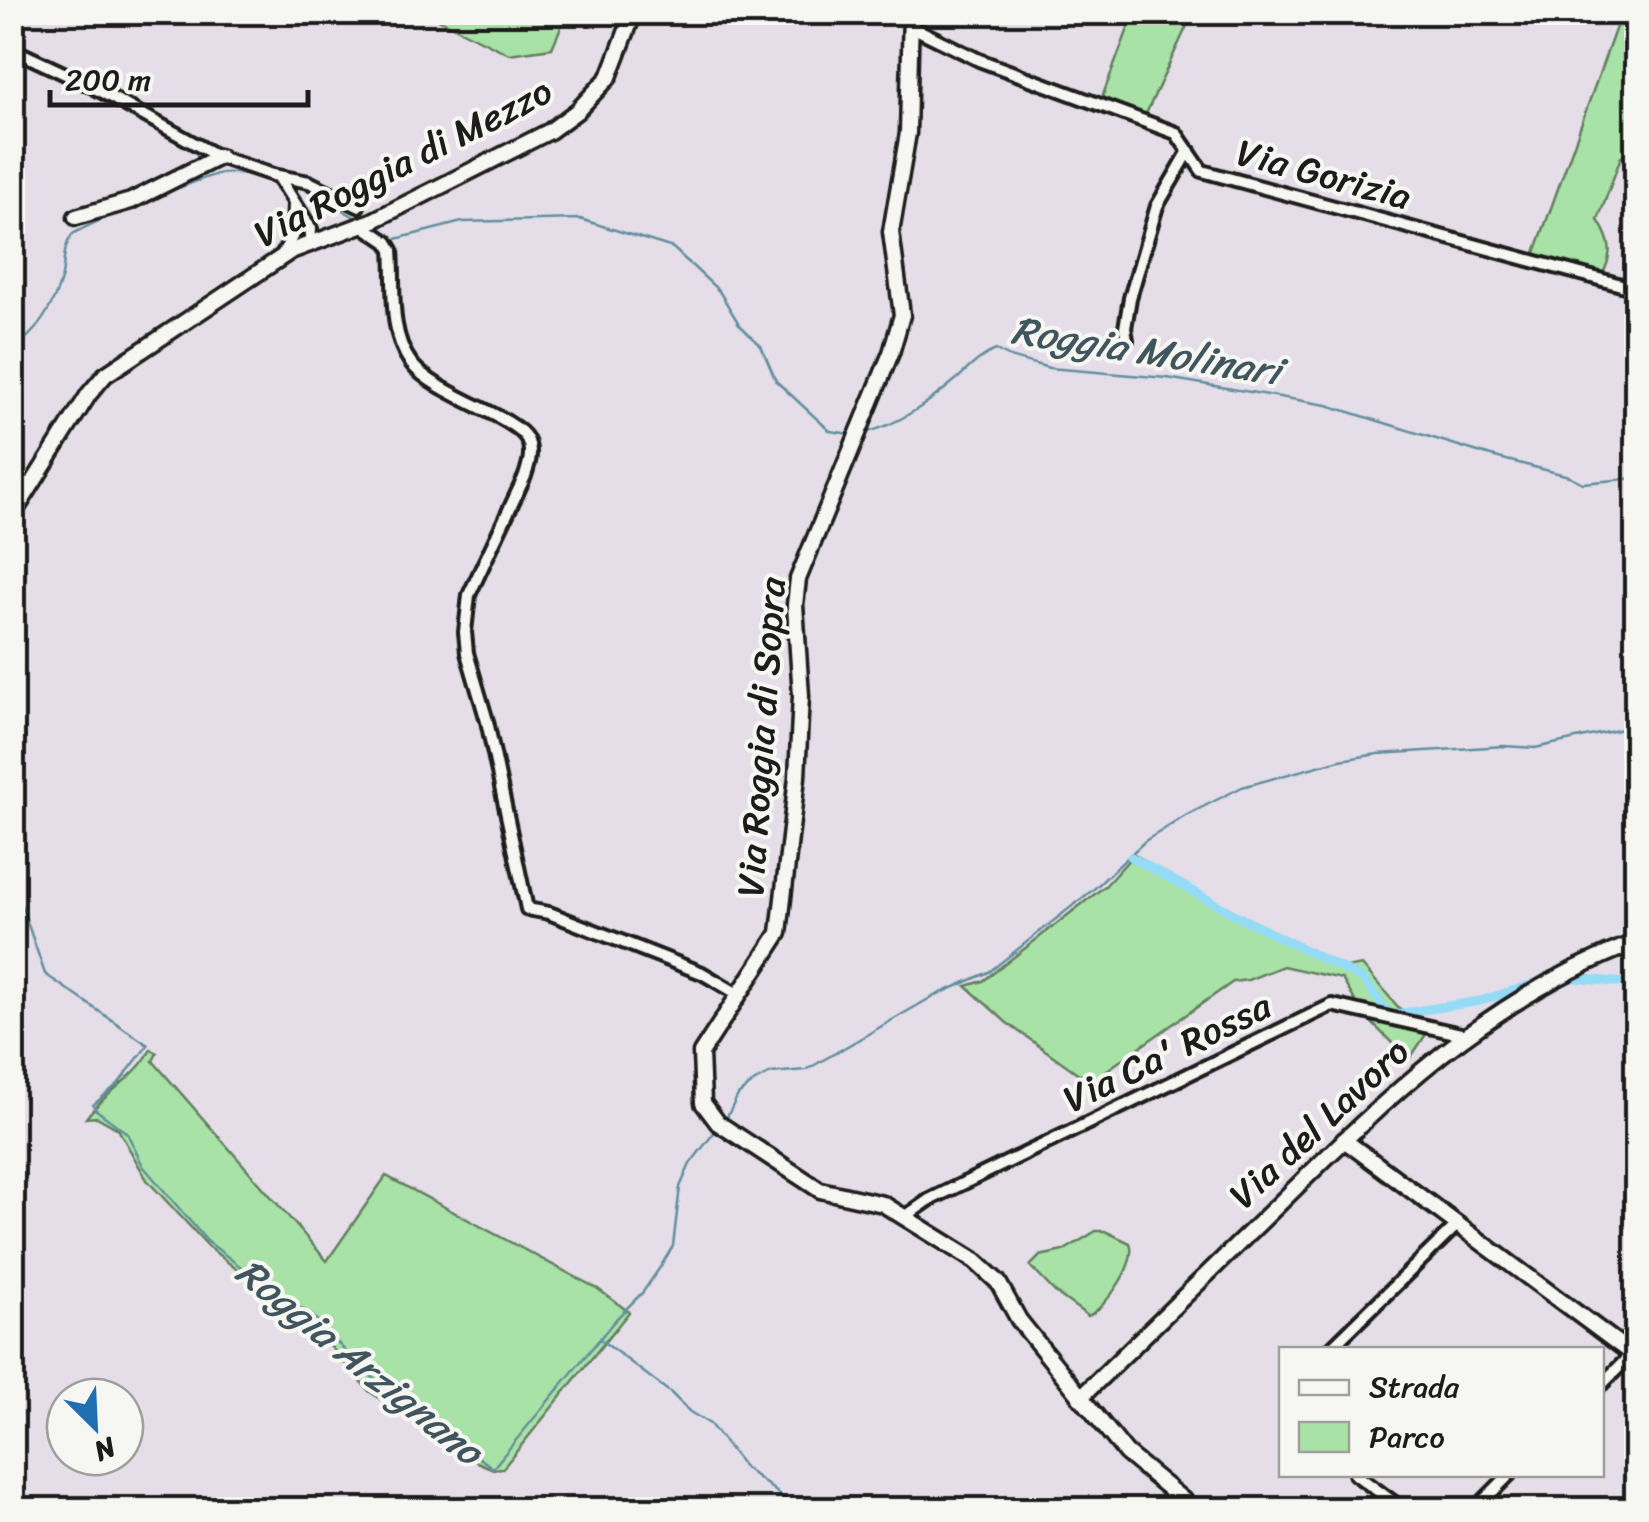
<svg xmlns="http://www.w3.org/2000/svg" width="1649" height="1522" viewBox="0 0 1649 1522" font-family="Sriracha,sans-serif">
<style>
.green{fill:#a9e2a6;stroke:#627f61;stroke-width:2.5}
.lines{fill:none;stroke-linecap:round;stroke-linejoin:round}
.stream{stroke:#648f9e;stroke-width:2.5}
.canal{stroke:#94dbf5;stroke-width:9}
.street-casing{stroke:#1c1c1c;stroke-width:18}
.secondary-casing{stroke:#1c1c1c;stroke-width:21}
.street{stroke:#f6f6f2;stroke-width:10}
.secondary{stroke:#f6f6f2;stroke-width:14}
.labels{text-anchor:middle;stroke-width:8;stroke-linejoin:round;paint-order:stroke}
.street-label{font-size:38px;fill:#1c1c1c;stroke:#f6f6f2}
.water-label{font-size:40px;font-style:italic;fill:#40555d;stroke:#f6f6f2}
</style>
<rect width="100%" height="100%" fill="#e5dee9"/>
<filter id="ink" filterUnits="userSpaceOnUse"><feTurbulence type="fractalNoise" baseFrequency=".01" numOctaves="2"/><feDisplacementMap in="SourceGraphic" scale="20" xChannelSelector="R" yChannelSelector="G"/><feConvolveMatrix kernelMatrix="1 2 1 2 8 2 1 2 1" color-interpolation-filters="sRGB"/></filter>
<g filter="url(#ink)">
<path class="green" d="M439,12H567V13L552,48L509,54L436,18Z
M1134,13H1197L1192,15L1145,116L1101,100Z
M1621,13H1636V147H1632L1630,154L1621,157L1598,220C1612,242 1614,255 1600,279L1532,261Z
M1134,854L1198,895L1346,968L1362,965L1399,1008L1430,1028L1409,1060L1363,1014L1342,979L1283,966L1248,980L1233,982L1090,1082L1007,1023L966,986L983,981L1105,886Z
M151,1049L157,1053L153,1061L327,1261L386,1176L598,1289L629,1312L503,1468L493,1469L456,1453L369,1391L323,1338L210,1248L147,1180L118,1129L97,1117L86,1118C104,1093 138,1076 151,1049Z
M1096,1231H1105L1130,1243C1138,1262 1106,1308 1088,1316L1056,1293L1030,1266L1040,1256L1063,1251Z"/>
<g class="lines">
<path class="stream" d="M298,185L360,220
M392,240L462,222L580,219L673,248L719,291L739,324L761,346L776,381L830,431L850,434
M12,348C37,335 53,306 61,280C65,265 62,248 72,235C77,228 208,175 222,173C235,172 248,174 261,176
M863,433C898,426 931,401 958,378C970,367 980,356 996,350L1010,357L1049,368L1167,378L1327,405L1491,456L1569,476L1583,483L1636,478
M12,890L22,907L45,974L148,1045L118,1084L93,1105L95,1109L127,1133L143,1166L207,1241L271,1290L312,1315L363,1370L493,1468L616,1319L643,1292L661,1266L673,1246L680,1187L690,1164L716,1130
M725,1121L738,1095L755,1081L771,1073L806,1070L932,997L989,972L1095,888L1145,841L1187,815L1242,787L1340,760L1378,754L1504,746L1535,748L1636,726
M601,1340L671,1393L690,1412L710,1424L745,1468L800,1510"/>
<path class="canal" d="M1131,857L1243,919L1363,979L1390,1015L1480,1001L1540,982
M1565,977L1636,984"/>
<g class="street-casing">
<path id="street" d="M910,26L979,60L1176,133L1202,171L1636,289
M12,49L91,86L219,157L273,175L309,182L358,206
M278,176L311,229L310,244
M362,225L387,242L392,250C395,287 388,331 411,363C434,394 515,416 527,439C533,451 529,464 525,476L469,595L465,632L467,653L487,721L527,909L549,913L702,973L738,994
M283,253L293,235L294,203
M1127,340L1125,328L1130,298L1157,206L1189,151
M906,1216L929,1200L1332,1005L1465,1035
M1329,1350L1458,1224
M1602,1384L1632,1354
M1355,1474L1404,1510
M1474,1510L1510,1474"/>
</g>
<g class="secondary-casing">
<path id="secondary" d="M911,12L908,133L891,232L902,315L891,353L798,579L795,605L801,696L797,777L779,933L701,1053L703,1103L718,1123L820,1190L883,1204L975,1261L998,1282L1019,1320L1126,1453L1195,1510
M76,217L131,201L219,157
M12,516L89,394L105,375L291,251L372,221L550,131L577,111L609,77L634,12
M1344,1140L1636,1357
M1080,1398C1146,1334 1211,1270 1277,1206C1388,1096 1487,999 1636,942"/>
</g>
<use href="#street" class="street"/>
<use href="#secondary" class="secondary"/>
</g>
</g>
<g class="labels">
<g class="street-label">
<text transform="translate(403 162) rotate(-27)" y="13">Via Roggia di Mezzo</text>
<text transform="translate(1324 174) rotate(15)" y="13">Via Gorizia</text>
<text transform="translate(761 737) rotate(-86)" y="13">Via Roggia di Sopra</text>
<text transform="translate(1167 1052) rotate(-26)" y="13">Via Ca' Rossa</text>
<text transform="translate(1319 1123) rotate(-43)" y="13">Via del Lavoro</text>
</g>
<g class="water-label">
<text transform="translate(1146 350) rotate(9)" y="14">Roggia Molinari</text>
<text transform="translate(360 1361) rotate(39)" y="14">Roggia Arzignano</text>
</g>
</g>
<rect width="1649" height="1522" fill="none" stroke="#f6f6f2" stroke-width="50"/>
<rect x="25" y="25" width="1599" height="1472" fill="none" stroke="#1c1c1c" stroke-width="4" filter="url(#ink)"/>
<rect x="1279" y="1347" width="325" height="130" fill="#f6f6f2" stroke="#9f9f9c" stroke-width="2.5"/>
<rect x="1299" y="1380" width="50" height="15" fill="#f6f6f2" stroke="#9f9f9c" stroke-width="2.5"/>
<text x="1369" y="1397" font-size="30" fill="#1c1c1c">Strada</text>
<rect x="1299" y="1422" width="50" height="30" fill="#a9e2a6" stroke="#9f9f9c" stroke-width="2.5"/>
<text x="1369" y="1447" font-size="30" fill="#1c1c1c">Parco</text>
<g transform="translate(95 1427) rotate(156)"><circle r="48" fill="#f6f6f2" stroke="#9f9f9c" stroke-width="2.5"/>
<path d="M0-8L18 38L0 25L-18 38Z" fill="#1f6fb2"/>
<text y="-15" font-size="28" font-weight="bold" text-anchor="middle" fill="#1c1c1c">N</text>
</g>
<path d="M50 90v15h258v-15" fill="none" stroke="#1c1c1c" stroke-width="5"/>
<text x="65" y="90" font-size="30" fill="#1c1c1c" stroke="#f6f6f2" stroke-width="8" paint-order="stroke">200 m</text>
</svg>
